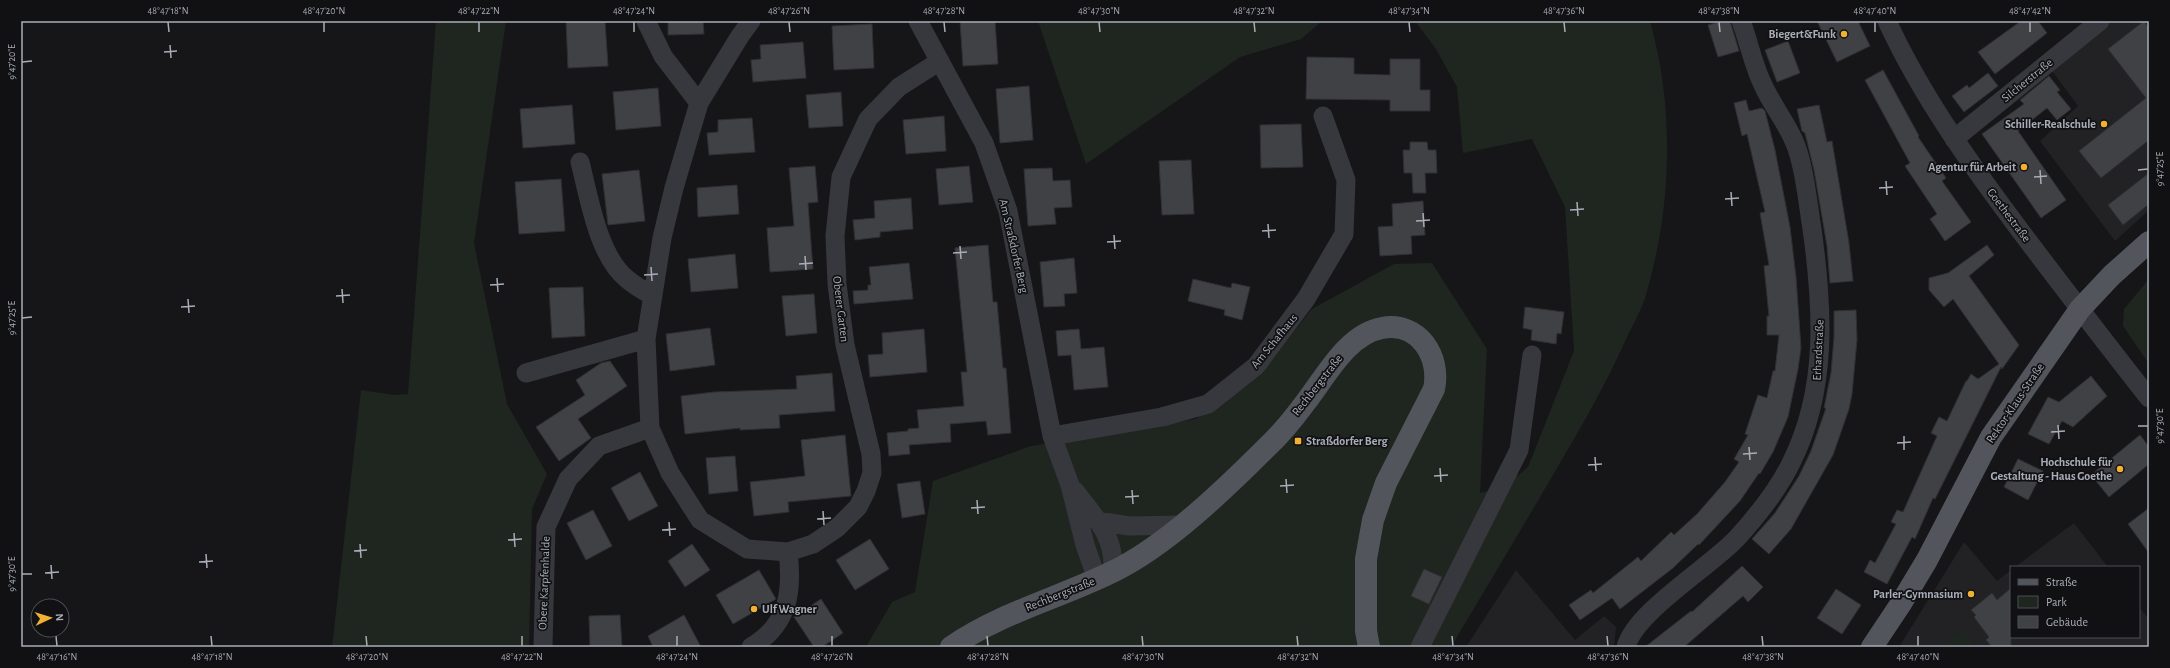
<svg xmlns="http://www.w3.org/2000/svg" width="2170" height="668" viewBox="0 0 2170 668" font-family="'Alegreya Sans',sans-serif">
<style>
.built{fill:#222225}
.green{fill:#1e261f}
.building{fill:#404145;stroke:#303034}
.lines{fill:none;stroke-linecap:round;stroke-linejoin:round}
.minor{stroke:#37383d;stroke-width:19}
.major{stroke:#53555c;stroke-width:22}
.ticks{fill:none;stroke:#a8adb8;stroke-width:1.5}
.poi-dot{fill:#f2b134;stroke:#111113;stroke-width:1.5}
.labels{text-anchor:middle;stroke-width:3.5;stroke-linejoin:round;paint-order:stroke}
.poi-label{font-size:12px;font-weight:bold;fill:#a8adb8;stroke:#111113;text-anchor:end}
.street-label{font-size:12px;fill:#a8adb8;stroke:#111113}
.neatline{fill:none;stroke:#a8adb8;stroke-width:1.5}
.ticks-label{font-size:10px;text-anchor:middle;fill:#a8adb8}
</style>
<rect width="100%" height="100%" fill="#161618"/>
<path class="built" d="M2101,21H2148L2149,23V210L2115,241L2040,141L2078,106L2047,64Z
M2074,523L2108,567H2015Z
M1964,542L1997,581L2011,570V637H2139V607L2149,619V647H1899Z
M1516,570L1575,640L1604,616L1616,627L1614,647H1466Z"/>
<path class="green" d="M436,21H506L474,243L507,404L547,474L532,509L529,647H332L361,390L394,395L408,394Z
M1038,21H1322L1301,39L1240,57L1086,164Z
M1415,21H1650C1675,110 1672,209 1645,298C1641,310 1634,323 1628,335C1611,373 1592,408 1571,444C1532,512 1491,579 1451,647H866L892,602L915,592L933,481L1031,446L1196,419L1259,375L1312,309L1394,264L1432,263L1487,349L1480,493L1505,486L1528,467L1574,351L1565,207L1532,139L1463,153L1457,87L1436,49Z
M2149,279V364L2123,326L2124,309Z
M1963,630L1976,647H1941Z"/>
<path class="building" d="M566,21H605L608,66L568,68Z
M668,21H703L704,34L668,35Z
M960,21H995L998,64L963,66Z
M1722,21H1730L1739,51L1718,57L1708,25Z
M1817,21H1858L1870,46L1837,62Z
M2021,21H2038L2047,33L1995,74L1978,52Z
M2144,21L2149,28V140L2101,178L2079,151L2146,98L2108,49Z
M872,24L874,68L834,70L832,26Z
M1788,41L1800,73L1777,82L1765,50Z
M803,42L806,78L753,82L751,60L761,59L760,45Z
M1307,57L1354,58V74L1390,75V59H1420V90H1430V111H1390V100L1306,99Z
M1883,70L1919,136L1918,137L1946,178L1942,181L1971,222L1945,241L1930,219L1937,214L1905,166L1910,163L1865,80Z
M1988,73L1998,86L1964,112L1952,96L1967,85L1969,88Z
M2049,76L2060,90L2057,92L2071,109L2057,120L2047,108L2018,131L2066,200L2041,218L1982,134L2024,104L2020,100Z
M1029,86L1033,140L1000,143L996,89Z
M658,88L661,126L616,130L613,92Z
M841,92L843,126L809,128L806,95Z
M1746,100L1749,111L1762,108L1765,111L1775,150L1790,227L1796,277L1801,348L1798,369L1788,417L1773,452L1760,474L1759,473L1740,501L1699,545L1698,544L1673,568L1620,609L1612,598L1580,620L1569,605L1591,590L1593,593L1638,557L1641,561L1671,532L1674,535L1697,514L1725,482L1739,462L1734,459L1748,435L1745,434L1758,395L1767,398L1773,371H1775L1779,335H1767V316H1769L1764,266L1769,265L1760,213L1765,212L1747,134L1742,136L1734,103Z
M572,105L575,144L523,148L520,109Z
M1819,105L1827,142L1832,141L1849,243L1853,281L1830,283L1827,246L1814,170L1805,133L1802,131L1797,109Z
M944,116L946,151L906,154L903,120Z
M752,118L755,152L709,155L707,133L718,132V120Z
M1301,124L1303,167L1261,168L1260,125Z
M1410,142H1427L1428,150H1436L1437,173H1425L1426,193H1413L1412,173H1404L1403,150H1410Z
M1191,160L1194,214L1162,215L1159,161Z
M815,166L818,202L808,203L813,269L770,272L767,228L794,226L789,168Z
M969,166L973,202L939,205L936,169Z
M1052,168L1053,181L1070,180L1072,207L1054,208L1056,224L1028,226L1024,169Z
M639,170L645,221L608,225L602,174Z
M2149,173V204L2123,225L2108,205Z
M561,179L565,231L519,234L515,182Z
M737,185L739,214L698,217L697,188Z
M911,198L913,229L880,232V237L855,240L853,220L875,218L874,201Z
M1423,201L1425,235L1411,236L1412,254L1380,256L1378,227L1393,226L1392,204Z
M988,245L993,302H997L1003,368H1006L1011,433L988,435L986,421L950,424L951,442L909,445L910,454L889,456L887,433L908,431V429L919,428L917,410L964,406L961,372H967L955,248Z
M1987,245L1994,255L1969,276L2019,345L2002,369L2001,367L1935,499L1933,498L1915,539L1912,537L1887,584L1864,572L1870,560L1875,563L1896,524L1891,522L1897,510L1903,512L1937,436L1931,433L1939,417L1947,421L1966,381H1967L1971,374L1978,379L1999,364L1953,299L1944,307L1929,290V278L1948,273Z
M735,254L738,288L691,292L688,259Z
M1074,258L1077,293L1064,294L1065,306L1044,307L1040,262Z
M909,263L913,299L854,304L853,291L868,290V285H871L869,267Z
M1193,279L1231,288L1232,283L1250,287L1242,320L1224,315L1225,310L1188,301Z
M583,287L585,336L552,338L549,288Z
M814,294L817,333L786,336L782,296Z
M1525,307L1564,312L1561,334L1557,333L1556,344L1531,340L1532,330L1523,328Z
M1856,310L1857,340L1852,394L1849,409L1833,455L1791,529L1769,554L1752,539L1775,513L1799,476L1811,451L1826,408H1824L1831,373L1834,337V311Z
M710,328L715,365L670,371L666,334Z
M924,329L927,372L870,377L868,355L883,354L882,333Z
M1079,329L1081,349L1104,347L1108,387L1074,390L1071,355L1058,356L1056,331Z
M610,361L627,386L578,419L591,438L559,461L536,427L585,395L576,380L601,363Z
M832,373L835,411L779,415L780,428L740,430V428L685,434L681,396L714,392L797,389L796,376Z
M2091,376L2107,396L2073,427L2062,421L2049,444L2028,434L2048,397L2059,402Z
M845,435L851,496L788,502L789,512L754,516L750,482L805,476L801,440Z
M2140,435L2149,447V464L2109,497L2091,475Z
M735,456L738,491L709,494L706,458Z
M2018,459L2043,471L2028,500L2004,487Z
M640,472L658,506L629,521L611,488Z
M920,481L925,514L902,518L897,484Z
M2149,508V553L2128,524Z
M593,510L612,546L586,560L567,523Z
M870,539L889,569L855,590L836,560Z
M692,544L710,570L685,587L668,561Z
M1742,566L1763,587L1748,602L1743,596L1684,647H1645L1691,611L1692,612Z
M1424,569L1442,577L1429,604L1411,596Z
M759,570L776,599L733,624L716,595Z
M2011,588V647H1992L1986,640L1989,637L1974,617L1976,615L1971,610L1992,593L1997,600Z
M1836,589L1861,605L1842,634L1817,618Z
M821,599L843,633L822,647H814L794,617Z
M620,615L622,647H590L589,616Z
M684,615L701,647H653L648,636Z"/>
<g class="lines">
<path class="minor" d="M646,21L663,56L699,103
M751,21L740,36L699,103L674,188L662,238L646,339L650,428L670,473L700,520L747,549L788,552L813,544L837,528L858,507L866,491L872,473L871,454L845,345L837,284L835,236L841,177L868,119L899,87L940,61
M918,21L984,143L1008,211L1052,436L1070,485L1085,545L1097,579
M1887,21C1923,99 1974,169 2025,237C2066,291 2107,345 2149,398
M1954,139L2100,21
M580,162C589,197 598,256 627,279C635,286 644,291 653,296
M526,373L646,339
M1052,436L1162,417L1208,404L1256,366L1306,299L1344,234L1346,180L1323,116
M1075,491C1096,519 1115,535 1113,572
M1098,521L1129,526L1182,525
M543,647L546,527L568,479L599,446L650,428
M751,647C788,625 793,593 788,552
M1420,647L1519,450L1532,355
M1626,647C1635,612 1710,567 1737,538C1757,516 1778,490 1791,463C1828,390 1823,308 1812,229C1808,204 1804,163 1794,141C1786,122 1772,105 1763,85C1753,65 1749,42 1741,21"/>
<path class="major" d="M951,647C1000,613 1059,598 1112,572C1165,547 1225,489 1267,447C1281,434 1294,418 1305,403C1325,378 1347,334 1382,328C1419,321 1441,357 1434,389L1386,483L1373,520L1366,559V631L1369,647
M1872,647L1900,605L1927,560L1991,437L2080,309L2112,275L2149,242"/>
</g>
<path class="ticks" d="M168,22L169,32M324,22V32M479,22V32M634,22V32M789,22L790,32M944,22L945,32M1099,22L1100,32M1254,22L1255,32M1409,22L1410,32M1564,22L1565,32M1719,22L1720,32M1875,22V32M2030,22V32M170,45L171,58M164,52L177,51M22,62L32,61M2040,170L2041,184M2138,170L2148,169M2034,177L2047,176M1886,181L1887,195M1879,188L1893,187M1731,192L1732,206M1725,199L1739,198M1577,202L1578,216M1570,210L1584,209M1423,213L1424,227M1416,221L1430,220M1268,224L1269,238M1262,231L1276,230M1114,235L1115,249M1107,242L1121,241M960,246L961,259M953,253L967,252M805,256L806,270M799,264L813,263M651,267L652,281M644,275L658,274M497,278L498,292M490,285L504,284M342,289L343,303M336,296L350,295M188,299L189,313M181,307L195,306M22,318L32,317M2058,425L2059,439M2138,426H2148M2051,432L2065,431M1904,436V450M1897,443L1911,442M1749,447L1750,460M1743,454L1757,453M1595,457L1596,471M1588,465L1602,464M1440,468L1441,482M1434,476L1448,475M1286,479L1287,493M1280,486L1294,485M1132,490L1133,504M1125,497L1139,496M977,500L978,514M971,508L985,507M823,511L824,525M817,519L831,518M669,522L670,536M662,530L676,529M514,533L515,547M508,540L522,539M360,544L361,558M354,551L367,550M206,554L207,568M199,562L213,561M51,565L52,579M45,573L59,572M22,574H32M56,636L57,646M211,636L212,646M366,636L367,646M522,636V646M677,636V646M832,636V646M987,636L988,646M1142,636L1143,646M1297,636L1298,646M1452,636L1453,646M1607,636L1608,646M1762,636L1763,646M1918,636V646"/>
<g class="poi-dot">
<circle cx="1844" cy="34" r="4"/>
<circle cx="2104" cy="124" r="4"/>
<circle cx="2024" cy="167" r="4"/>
<rect x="1294" y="437" width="8" height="8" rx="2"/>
<circle cx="2120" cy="469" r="4"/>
<circle cx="1971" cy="594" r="4"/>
<circle cx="754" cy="609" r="4"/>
</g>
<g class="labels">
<g class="poi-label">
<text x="1836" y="38">Biegert&amp;Funk</text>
<text x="2096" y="128">Schiller-Realschule</text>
<text x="2016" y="171">Agentur für Arbeit</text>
<text x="1306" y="445" text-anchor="start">Straßdorfer Berg</text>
<text x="2112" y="466">Hochschule für<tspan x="2112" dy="14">Gestaltung - Haus Goethe</tspan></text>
<text x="1963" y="598">Parler-Gymnasium</text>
<text x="762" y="613" text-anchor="start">Ulf Wagner</text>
</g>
<g class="street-label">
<text transform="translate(2027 80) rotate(-39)" y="4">Silcherstraße</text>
<text transform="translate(2009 215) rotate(53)" y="4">Goethestraße</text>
<text transform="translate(1014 246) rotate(77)" y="4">Am Straßdorfer Berg</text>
<text transform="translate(841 309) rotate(83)" y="4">Oberer Garten</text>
<text transform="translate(1274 341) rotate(-51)" y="4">Am Schafhaus</text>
<text transform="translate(1818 350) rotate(-87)" y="4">Erhardstraße</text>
<text transform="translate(1317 385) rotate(-52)" y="4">Rechbergstraße</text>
<text transform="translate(2015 403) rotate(-56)" y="4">Rektor-Klaus-Straße</text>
<text transform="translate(544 583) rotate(-88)" y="4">Obere Karpfenhalde</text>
<text transform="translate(1060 594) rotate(-22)" y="4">Rechbergstraße</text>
</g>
</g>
<rect width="2170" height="668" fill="none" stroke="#111113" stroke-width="44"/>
<rect x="2010" y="566" width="130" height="72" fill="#111113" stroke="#4d4f55"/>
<rect x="2018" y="579" width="20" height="6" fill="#53555c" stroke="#4d4f55"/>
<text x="2046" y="586" font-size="12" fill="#a8adb8">Straße</text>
<rect x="2018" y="596" width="20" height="12" fill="#1e261f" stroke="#4d4f55"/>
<text x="2046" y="606" font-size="12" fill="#a8adb8">Park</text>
<rect x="2018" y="616" width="20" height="12" fill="#404145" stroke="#4d4f55"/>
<text x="2046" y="626" font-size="12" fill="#a8adb8">Gebäude</text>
<g transform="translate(50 618) rotate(86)"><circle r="19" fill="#111113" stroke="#4d4f55"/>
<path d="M0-3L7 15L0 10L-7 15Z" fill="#f2b134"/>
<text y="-6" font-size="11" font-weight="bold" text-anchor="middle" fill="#a8adb8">N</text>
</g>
<rect x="22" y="22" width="2126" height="624" class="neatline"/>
<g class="ticks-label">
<text x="168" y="14">48°47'18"N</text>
<text x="324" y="14">48°47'20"N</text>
<text x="479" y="14">48°47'22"N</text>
<text x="634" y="14">48°47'24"N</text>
<text x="789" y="14">48°47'26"N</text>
<text x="944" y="14">48°47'28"N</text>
<text x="1099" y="14">48°47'30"N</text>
<text x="1254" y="14">48°47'32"N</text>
<text x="1409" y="14">48°47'34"N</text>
<text x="1564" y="14">48°47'36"N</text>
<text x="1719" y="14">48°47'38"N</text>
<text x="1875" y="14">48°47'40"N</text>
<text x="2030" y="14">48°47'42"N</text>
<text transform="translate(11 62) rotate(-90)" y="4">9°47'20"E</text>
<text transform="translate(2159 169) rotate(-90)" y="4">9°47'25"E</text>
<text transform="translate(11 318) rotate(-90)" y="4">9°47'25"E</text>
<text transform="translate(2159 426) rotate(-90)" y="4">9°47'30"E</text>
<text transform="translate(11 574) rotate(-90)" y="4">9°47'30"E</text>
<text x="57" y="660">48°47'16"N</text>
<text x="212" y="660">48°47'18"N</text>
<text x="367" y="660">48°47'20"N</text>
<text x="522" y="660">48°47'22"N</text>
<text x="677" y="660">48°47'24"N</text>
<text x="832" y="660">48°47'26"N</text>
<text x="988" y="660">48°47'28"N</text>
<text x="1143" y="660">48°47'30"N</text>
<text x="1298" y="660">48°47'32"N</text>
<text x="1453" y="660">48°47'34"N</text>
<text x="1608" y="660">48°47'36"N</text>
<text x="1763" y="660">48°47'38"N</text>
<text x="1918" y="660">48°47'40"N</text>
</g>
</svg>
